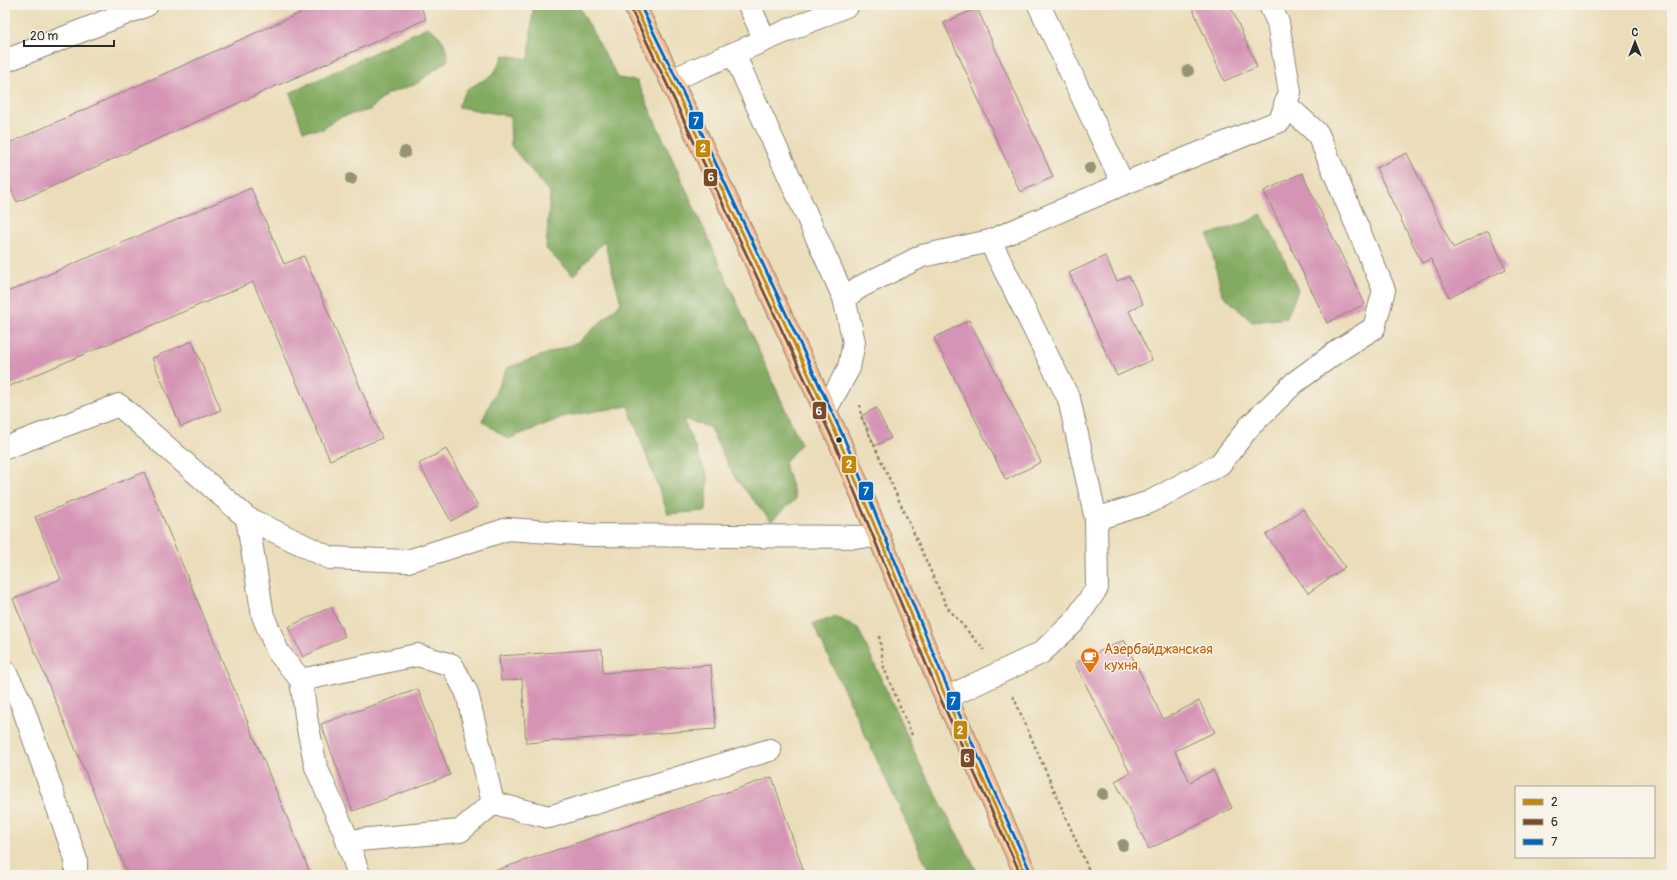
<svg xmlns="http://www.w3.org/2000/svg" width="1677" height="880" viewBox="0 0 1677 880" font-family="Pangolin,sans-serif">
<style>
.forest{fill:#82aa61;stroke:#566a46}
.building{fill:#d594b5}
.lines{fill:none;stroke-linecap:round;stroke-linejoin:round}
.minor-casing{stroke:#8b8472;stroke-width:24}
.major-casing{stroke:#8b8472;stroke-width:24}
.path{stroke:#8b8472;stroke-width:2.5;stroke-dasharray:3 3;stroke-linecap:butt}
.minor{stroke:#fff;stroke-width:22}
.major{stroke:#fbbb8c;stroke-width:22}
.bus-1-casing{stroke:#f7f3e8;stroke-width:6}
.bus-2-casing{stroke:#f7f3e8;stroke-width:6}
.bus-3-casing{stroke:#f7f3e8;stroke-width:6}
.bus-1{stroke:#c4870b;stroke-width:3}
.bus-2{stroke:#7a4b2a;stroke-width:3}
.bus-3{stroke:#0065bd;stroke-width:3}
.tree{fill:#959476}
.bus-dot{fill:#2b2b2b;stroke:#f7f3e8;stroke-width:1.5}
.labels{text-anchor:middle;stroke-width:3;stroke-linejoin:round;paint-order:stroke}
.food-label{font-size:14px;fill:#c56008;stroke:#f7f3e8;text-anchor:start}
.line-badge{stroke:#f7f3e8;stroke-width:1.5}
.badge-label{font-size:11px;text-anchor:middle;font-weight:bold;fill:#fff}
</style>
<rect width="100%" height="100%" fill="#f7f3e8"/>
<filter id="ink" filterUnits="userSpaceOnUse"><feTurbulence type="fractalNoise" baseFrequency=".025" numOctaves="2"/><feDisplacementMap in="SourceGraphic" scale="8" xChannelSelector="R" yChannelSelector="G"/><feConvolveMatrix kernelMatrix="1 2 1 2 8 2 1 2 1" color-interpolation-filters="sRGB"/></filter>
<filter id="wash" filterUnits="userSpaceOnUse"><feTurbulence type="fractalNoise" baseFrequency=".012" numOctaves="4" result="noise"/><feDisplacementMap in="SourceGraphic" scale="16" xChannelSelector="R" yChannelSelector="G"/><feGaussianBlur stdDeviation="0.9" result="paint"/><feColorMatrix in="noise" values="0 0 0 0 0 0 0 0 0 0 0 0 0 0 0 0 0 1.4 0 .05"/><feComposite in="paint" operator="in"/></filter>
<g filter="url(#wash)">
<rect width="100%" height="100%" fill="#ebddb9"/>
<path class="forest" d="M532,5H578L618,78L637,81L801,444L784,463L796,499L771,521L735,478L709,427L683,419L708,478L706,511L668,514L628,406L566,416L508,439L482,421L507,368L579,342L621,303L604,241L573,276L546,249L550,193L511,146L510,116L458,107L467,89L493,75L504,55L529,59L533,7Z
M427,27C440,34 448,45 448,60L416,84L387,94L370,110L340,117L323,129L303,131L290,93Z
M1261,214L1277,243L1298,290L1287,318L1252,322L1222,294L1208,235L1247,222Z
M836,617L858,628L920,764L979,875H931L813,624Z"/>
<g id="blocks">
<path class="building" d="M318,5H420L426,19L17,202L5,176V145Z
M1191,5H1230L1257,67L1224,81Z
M977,8L1053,177L1020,192L944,23Z
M1407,153L1453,248L1488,231L1506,269L1449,297L1431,259L1422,263L1376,168Z
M1302,173L1365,304L1327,323L1264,191Z
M251,188L284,264L304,256L382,438L330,460L253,282L5,388V293Z
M1105,256L1117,281L1129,276L1143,304L1129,311L1152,360L1117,376L1069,273Z
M969,320L1041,462L1006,480L934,338Z
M192,341L221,410L181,427L152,358Z
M876,408L891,438L875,446L861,416Z
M446,449L478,506L451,521L419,464Z
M144,472L311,875H128L13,599L61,579L35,517Z
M1303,509L1345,567L1308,593L1266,535Z
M331,607L345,636L303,657L288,627Z
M1124,640L1163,719L1199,701L1215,732L1175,751L1190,782L1213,770L1232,808L1149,849L1115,781L1130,773L1075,663Z
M602,649L603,673L711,665L716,729L526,743L522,679L501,681L499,656Z
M418,689L450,775L353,811L321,724Z
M772,777L805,875H482Z"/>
</g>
</g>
<g filter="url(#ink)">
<use href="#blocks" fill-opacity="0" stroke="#8b8472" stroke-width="1"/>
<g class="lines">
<g class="minor-casing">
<path id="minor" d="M749,5L765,40
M1039,5L1123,184
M734,54L844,298L854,342L849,368L825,411
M5,61L147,5
M671,80L848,5
M844,298L860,287L922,256L990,241L1123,184L1280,121L1290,92L1278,23L1270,5
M5,448L119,405L247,518L330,558L408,561L508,529L591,535L879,537
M247,518L263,616L278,652L301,680L307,723L316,767L344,831L359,875
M1096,519L1150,502L1220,464L1249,427L1294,383L1339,350L1374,328L1384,290L1318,134L1285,104
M5,672L21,702L76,860V875
M301,680L417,655L452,665L467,693L493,803L460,831L347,841
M946,698L1041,653L1074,622L1097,588L1096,519L1069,399L990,241
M493,803L549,817L770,750"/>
</g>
<g class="major-casing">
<path id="major" d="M634,5L671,80L839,440L946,698L984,780L1026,875"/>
</g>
<path class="path" d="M860,405L861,416L947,607L984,650
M879,636L884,668L912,735
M1013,696L1091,875"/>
<use href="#minor" class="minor"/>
<use href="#major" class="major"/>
<g class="bus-1-casing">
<path id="bus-1" d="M634,5L671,80L839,440L946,698L1026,875"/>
</g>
<g class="bus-2-casing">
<path id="bus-2" d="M630,7L666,82L834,442L941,700L1021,875"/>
</g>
<g class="bus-3-casing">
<path id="bus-3" d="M640,5L676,78L844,438L951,696L1031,873"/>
</g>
<use href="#bus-1" class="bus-1"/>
<use href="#bus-2" class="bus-2"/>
<use href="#bus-3" class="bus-3"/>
</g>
<g class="tree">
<circle cx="1188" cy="71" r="6"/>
<circle cx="405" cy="152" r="6"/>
<circle cx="1090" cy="168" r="6"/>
<circle cx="351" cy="179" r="6"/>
<circle cx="1103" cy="794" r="6"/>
<circle cx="1123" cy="845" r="6"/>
</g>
</g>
<defs>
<g id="cafe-pin" transform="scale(1)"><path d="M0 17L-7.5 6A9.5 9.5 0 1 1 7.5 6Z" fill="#e8710a" stroke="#f7f3e8"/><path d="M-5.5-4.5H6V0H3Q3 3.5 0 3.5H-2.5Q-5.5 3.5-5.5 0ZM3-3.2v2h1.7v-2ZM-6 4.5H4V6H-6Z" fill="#fff"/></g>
</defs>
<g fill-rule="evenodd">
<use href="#cafe-pin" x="1090" y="657"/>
</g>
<circle class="bus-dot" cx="839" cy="440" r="3.5"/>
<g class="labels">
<g class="food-label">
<text x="1104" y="654">Азербайджанская<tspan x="1104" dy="16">кухня</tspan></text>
</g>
</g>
<g class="line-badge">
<rect x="688" y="111" width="16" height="19" rx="4" fill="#0065bd"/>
<rect x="695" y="139" width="16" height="19" rx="4" fill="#c4870b"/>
<rect x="703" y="168" width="15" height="19" rx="4" fill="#7a4b2a"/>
<rect x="812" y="401" width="15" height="19" rx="4" fill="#7a4b2a"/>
<rect x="841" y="455" width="16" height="19" rx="4" fill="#c4870b"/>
<rect x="858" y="481" width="16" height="20" rx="4" fill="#0065bd"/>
<rect x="946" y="691" width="15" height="20" rx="4" fill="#0065bd"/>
<rect x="953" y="720" width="15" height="20" rx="4" fill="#c4870b"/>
<rect x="960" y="748" width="15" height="20" rx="4" fill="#7a4b2a"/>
</g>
<g class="badge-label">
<text x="696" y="125">7</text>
<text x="703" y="152">2</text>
<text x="711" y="181">6</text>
<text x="819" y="415">6</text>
<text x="849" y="468">2</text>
<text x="866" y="495">7</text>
<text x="953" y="705">7</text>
<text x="960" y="734">2</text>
<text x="967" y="762">6</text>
</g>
<rect width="1677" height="880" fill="none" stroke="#f7f3e8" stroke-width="20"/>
<rect x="1515" y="786" width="140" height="72" fill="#f7f3e8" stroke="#a5a39c"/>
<rect x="1523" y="799" width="20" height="6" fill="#c4870b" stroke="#a5a39c"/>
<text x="1551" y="806" font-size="12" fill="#2b2b2b">2</text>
<rect x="1523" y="819" width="20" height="6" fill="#7a4b2a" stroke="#a5a39c"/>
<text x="1551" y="826" font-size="12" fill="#2b2b2b">6</text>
<rect x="1523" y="839" width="20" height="6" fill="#0065bd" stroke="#a5a39c"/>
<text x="1551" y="846" font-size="12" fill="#2b2b2b">7</text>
<g transform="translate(1635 42)" stroke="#f7f3e8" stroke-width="3" paint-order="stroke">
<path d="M0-3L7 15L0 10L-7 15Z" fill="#2b2b2b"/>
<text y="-6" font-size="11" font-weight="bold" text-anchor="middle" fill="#2b2b2b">С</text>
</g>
<path d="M24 40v6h90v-6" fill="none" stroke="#2b2b2b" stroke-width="2"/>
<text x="30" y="40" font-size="12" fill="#2b2b2b" stroke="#f7f3e8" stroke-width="3" paint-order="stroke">20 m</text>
</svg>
